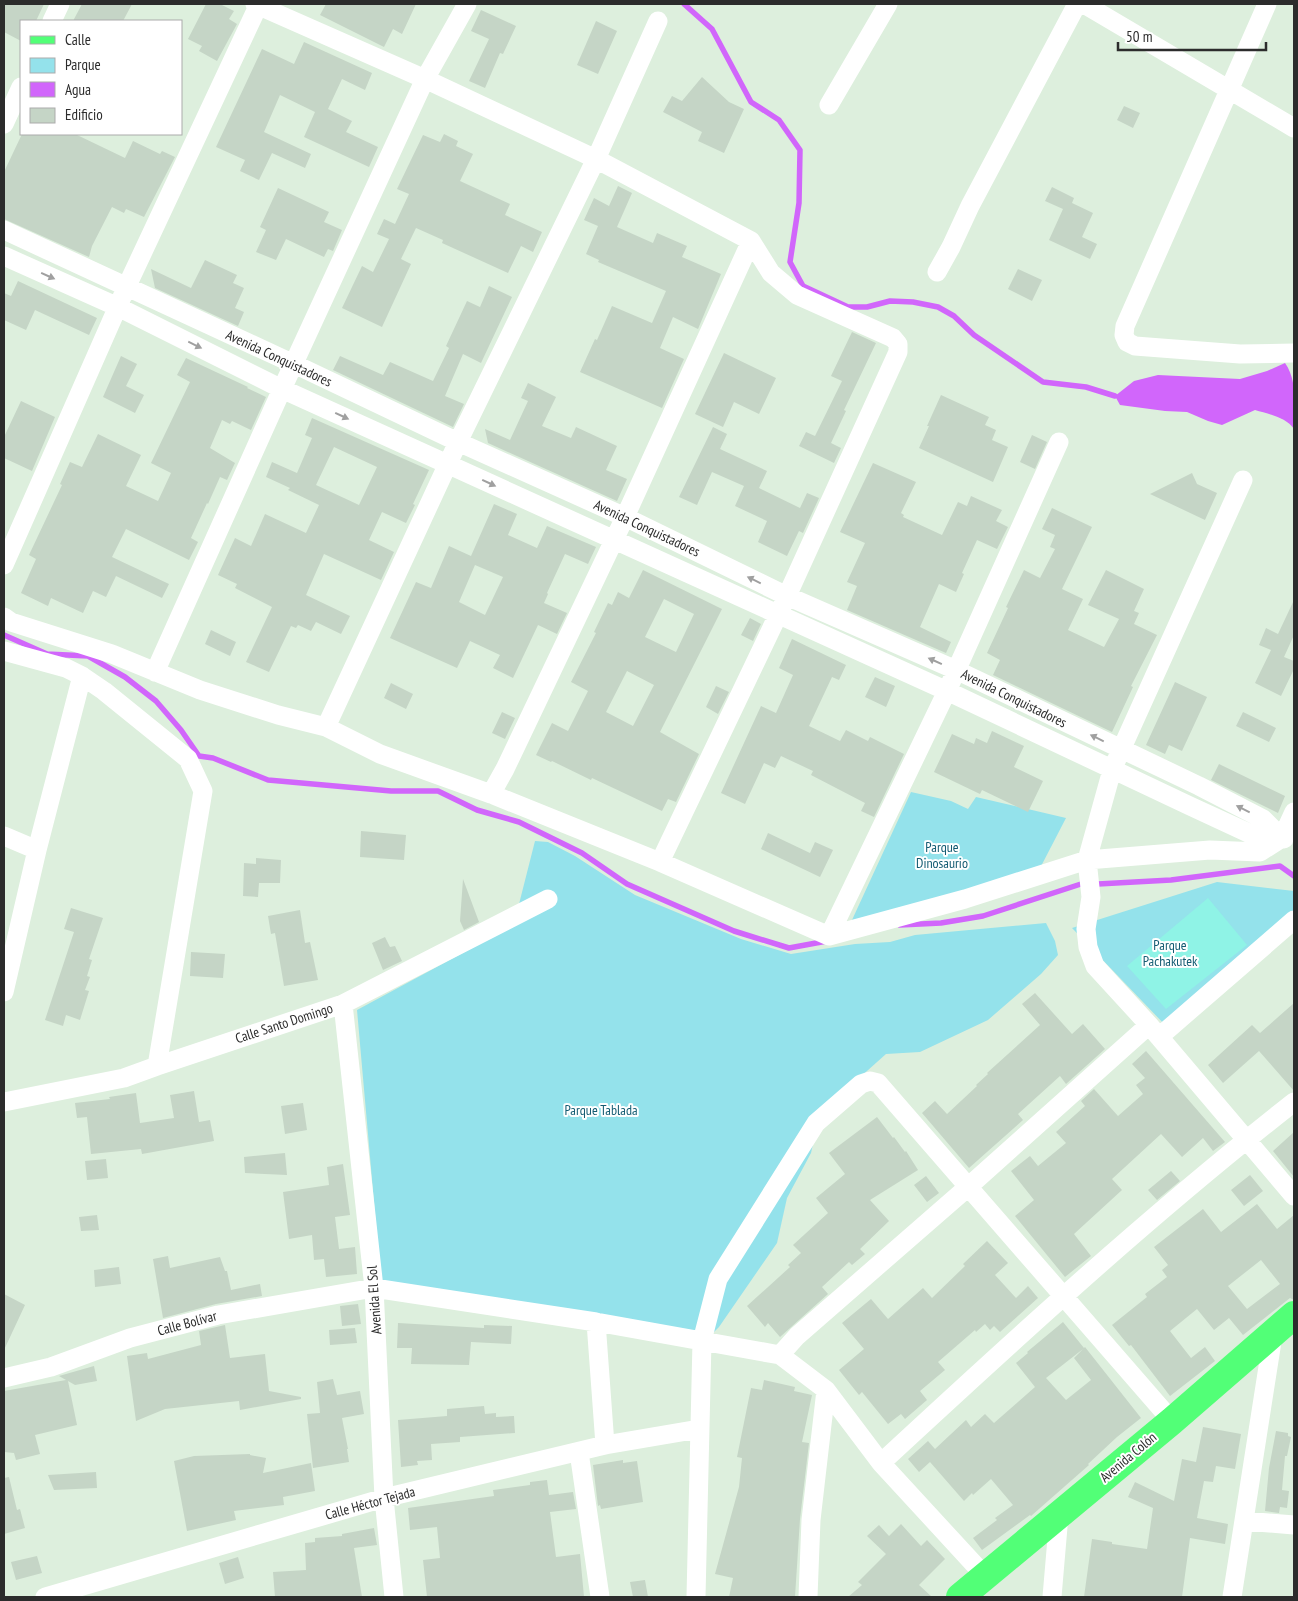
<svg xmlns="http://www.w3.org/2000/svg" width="1298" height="1601" viewBox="0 0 1298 1601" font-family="'PT Sans Narrow',sans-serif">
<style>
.green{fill:#94e2eb}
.pitch{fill:#8ff3e6}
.water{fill:#d166fb}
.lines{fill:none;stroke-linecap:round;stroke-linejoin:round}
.stream{stroke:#d166fb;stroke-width:5.5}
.building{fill:#c5d5c6;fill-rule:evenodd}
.street{stroke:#fff;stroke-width:19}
.primary{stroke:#52ff77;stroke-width:28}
.oneway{fill:#a0a0a0}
.labels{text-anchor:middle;stroke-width:4;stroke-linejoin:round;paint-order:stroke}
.street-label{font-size:14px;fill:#2c2c2c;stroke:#fff}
.park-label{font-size:14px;fill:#135b72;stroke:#fff}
</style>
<rect width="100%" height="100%" fill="#ddefdd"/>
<path class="green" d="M911,792L951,801L968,809L976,797L1066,818L1037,874L948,910L852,920Z
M535,841L548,842L575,856L635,895L741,939L791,954L855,944L890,942L915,935L1046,923L1055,941L1058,955L1041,974L988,1020L920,1052L886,1054L820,1113L811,1153L787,1198L777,1243L719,1327L700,1346L381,1281L357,1010L511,927L518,908Z
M1217,882L1294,891V922L1166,1026L1072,928Z"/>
<path class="pitch" d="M1208,898L1247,945L1166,1009L1127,966Z"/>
<path class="water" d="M1285,363C1298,381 1294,407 1294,429C1286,417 1268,414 1255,410L1222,425L1208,421L1187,412L1165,411L1120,405L1115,396L1134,381L1158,375L1240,379L1267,371Z"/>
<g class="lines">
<path class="stream" d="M684,4L712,29L751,102L779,120L800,150L799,203L790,262L803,286L848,307H867L890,301L913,302L938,307L954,316L974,335L1043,382L1086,387L1115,396
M4,635L47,654L88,656L125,677L156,701L181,730L199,756L213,758L268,780L391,791H438L477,810L519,822L582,853L627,884L734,931L789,948L827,941
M1098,884L1171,880L1280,866L1294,876
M900,925L941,923L983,916L1084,883"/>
</g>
<path class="building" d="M4,4H44L36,21H21V41L4,32Z
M82,4H132L123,21H73Z
M206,4H220L234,11L229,19L237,24L217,61L199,51L202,46L188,39Z
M326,4H416L402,34L393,29L384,47L320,15Z
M481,10L516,26L503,54L500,53L485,88L469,81L489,39L471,31Z
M596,21L617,31L598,74L577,65Z
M304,42L372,73L365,90L342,79L328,109L352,121L346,132L378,147L369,167L304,137L315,112L280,95L264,132L311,154L305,168L272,153L259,180L240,171L245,160L216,147L262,49L294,64Z
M702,77L729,102L744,109L724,153L698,141L702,132L663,112L672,96L682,101Z
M1124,106L1140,113L1133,128L1117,120Z
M22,134H75L125,158L133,141L160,154L162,151L175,157L144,217L126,209L124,213L112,207L92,246L89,257L4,219V172Z
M444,134L458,141L456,146L473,154L460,181L510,204L505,215L542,232L533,252L521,246L508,273L442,243L443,240L416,228L401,259L411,264L382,327L342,308L362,266L373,272L389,239L377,234L384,219L395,224L409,194L397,189L423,135L440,142Z
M618,186L632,193L617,227L653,243L657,233L687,246L682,257L721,274L698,329L673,317L660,348L684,359L662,408L580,372L595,339L597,340L612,306L652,323L666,291L598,262L599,260L586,254L598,226L584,220L594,198L609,206Z
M1052,187L1074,198L1072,203L1093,213L1082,237L1097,244L1090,259L1049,240L1063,209L1045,201Z
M278,188L329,212L324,222L342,230L333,251L328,249L324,257L286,239L276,260L256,252L266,230L260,227Z
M205,260L237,275L233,283L244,288L235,308L244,312L238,326L155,288L151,269L191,288Z
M1018,269L1042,280L1032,301L1008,289Z
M18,281L97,318L89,335L35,310L26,330L4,320V293L11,296Z
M489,286L512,297L481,363L463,354L445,396L464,404L453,427L333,370L340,356L383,375L390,362L433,381L449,348L446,346L467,301L480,307Z
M852,332L876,343L844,410L846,411L831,443L841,448L834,463L799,446L806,432L815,436L842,381L831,376Z
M724,353L776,378L759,414L734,402L723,427L695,414Z
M121,356L137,364L126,386L144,395L135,413L103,397Z
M186,358L248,387L247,388L266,397L251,430L232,421L230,424L222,420L210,448L235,463L227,480L220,477L208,504L207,503L191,538L198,542L189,560L126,529L112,557L169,584L162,598L116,576L106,597L93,591L83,613L51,598L48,606L21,593L36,559L29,555L62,485L60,484L70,462L82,467L98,434L141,455L126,486L158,501L171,473L151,463L190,382L177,375Z
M528,383L556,397L542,426L571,438L576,427L617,446L606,470L627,479L617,501L488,443L485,429L510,440L528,401L521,398Z
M941,395L989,417L985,425L996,430L992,440L1008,447L993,482L919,448L929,426H927Z
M21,401L55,417L32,471L4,458V437Z
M312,418L429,470L413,504L415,505L406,523L382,512L369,540L394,552L381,580L324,554L306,595L350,616L341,634L316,622L311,631L298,625L296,628L291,626L269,672L246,662L272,607L235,588L237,584L218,575L235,538L251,546L265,514L306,533L319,505L288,490L290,488L266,477L272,462L297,473L312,438L305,435ZM334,447L377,467L359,505L316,485Z
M713,427L727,434L720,449L767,471L759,488L800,508L807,493L819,498L803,533L799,531L787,556L758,542L767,521L735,506L744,486L712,472L697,505L679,497Z
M1032,435L1047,442L1035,469L1020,462Z
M873,463L916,482L901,513L904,515L903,517L942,535L958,502L967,506L971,496L1002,510L996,521L1008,527L997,549L977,540L962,573L964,574L956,592L939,584L920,627L951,642L946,653L847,610L857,586L847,582L865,543L840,532Z
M1192,473L1197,484L1217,493L1205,520L1150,494Z
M494,504L517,514L508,535L537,548L547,526L596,547L588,564L565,554L547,593L548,594L544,603L567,613L557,634L538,625L513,678L493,668L500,655L470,641L457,668L390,638L416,582L431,588L449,546L471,556ZM475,565L503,577L485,615L459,602Z
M1052,508L1092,527L1062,589L1083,599L1068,630L1104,647L1119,619L1088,605L1106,570L1144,589L1134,611L1139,613L1134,624L1157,635L1131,686L1133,687L1112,732L993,675L1000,660L987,653L1008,608L1006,607L1024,570L1040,578L1055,549L1050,547L1055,535L1042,529Z
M643,570L722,609L660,732L699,754L676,802L668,799L662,811L592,778L591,780L552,761L551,762L536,755L552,723L568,731L588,691L571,682L596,633L594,632L608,603L612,605L618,592L629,598ZM664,599L694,614L676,652L645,637ZM627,671L654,685L633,726L606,712Z
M1294,600V635L1284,657L1294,661V669L1281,696L1255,683L1271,650L1259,645L1266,628L1278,634Z
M750,618L761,624L753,641L741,635Z
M211,630L236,642L230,656L205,644Z
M792,639L846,665L839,680L832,677L809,726L840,741L846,730L868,741L870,737L904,754L874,817L861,811L865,803L811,775L813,771L781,756L775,768L764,763L745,804L721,793L761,706L776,713L793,675L779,668Z
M875,677L895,686L886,707L865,697Z
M1175,682L1207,697L1182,751L1169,745L1165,754L1146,745Z
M391,683L413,694L406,709L384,698Z
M716,686L729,692L718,714L706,707Z
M502,712L515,718L505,739L492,733Z
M1243,712L1276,728L1269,742L1236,726Z
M992,731L1024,746L1014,767L1043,781L1028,812L982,790L980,794L934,772L952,734L974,744L976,738L987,743Z
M1219,764L1285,796L1278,813L1211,780Z
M361,831L406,835L404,860L360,857Z
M768,833L810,853L815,842L833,850L820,877L761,849Z
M256,858L281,860L280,883H259L258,897L243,896L244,863L256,864Z
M463,879L479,922L464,930L460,921Z
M71,908L103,918L89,959L92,960L87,976L90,977L85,990L89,991L80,1020L66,1015L63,1026L45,1020L74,932L64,929Z
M300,910L305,943L310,942L318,980L284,986L275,933L271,934L268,916Z
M385,937L390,947L395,946L402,961L383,970L372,943Z
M191,952L225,954L223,978L190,976Z
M1035,993L1072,1034L1083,1024L1105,1049L1066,1084L1060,1076L1018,1114L1023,1120L969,1168L922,1113L935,1101L947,1114L977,1086L976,1085L988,1074L987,1073L1040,1025L1022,1004Z
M1294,1003V1091L1259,1051L1223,1083L1208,1065L1252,1025L1260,1033Z
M1146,1051L1225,1142L1213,1151L1203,1138L1182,1157L1161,1134L1112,1179L1122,1190L1074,1234L1091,1256L1065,1277L1015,1216L1034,1200L1011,1171L1030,1156L1038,1166L1066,1143L1056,1132L1085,1106L1081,1101L1094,1089L1118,1116L1143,1094L1136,1085L1145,1078L1132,1064Z
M194,1091L199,1122L210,1120L214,1141L142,1154L141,1149L91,1154L87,1117L77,1118L75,1103L110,1099L109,1097L136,1093L140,1123L174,1118L170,1095Z
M303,1103L307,1130L285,1134L281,1106Z
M877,1117L893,1138L894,1137L905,1152L906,1151L918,1170L870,1200L889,1221L860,1249L865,1254L852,1265L849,1262L822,1287L828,1294L780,1337L768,1323L765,1327L747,1306L790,1267L788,1265L801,1253L793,1245L828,1213L816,1198L845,1174L829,1153Z
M1294,1132V1177L1273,1151Z
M285,1153L287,1175L245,1173L244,1157Z
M106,1159L108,1178L87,1180L85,1161Z
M343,1164L350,1215L335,1217L339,1249L355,1247L357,1274L326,1277L324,1259L314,1260L312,1235L289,1239L283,1192L329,1185L327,1167Z
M1171,1171L1180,1181L1157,1200L1148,1190Z
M1250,1175L1263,1191L1244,1206L1231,1190Z
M926,1176L939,1193L927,1202L914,1185Z
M1257,1204L1277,1229L1294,1215V1300L1290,1298L1243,1335L1229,1318L1214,1330L1197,1309L1170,1331L1191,1358L1205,1347L1215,1361L1170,1396L1131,1345L1129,1346L1112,1325L1147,1297L1145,1294L1167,1277L1162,1270L1168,1265L1154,1247L1203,1209L1221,1232ZM1261,1260L1280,1284L1247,1309L1228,1286Z
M97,1215L99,1230L81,1231L79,1217Z
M987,1241L1008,1263L995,1275L1016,1298L1028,1286L1038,1298L1000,1332L994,1326L990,1330L985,1324L976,1332L975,1330L938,1362L945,1370L920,1391L927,1400L905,1419L901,1414L888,1424L862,1392L859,1395L839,1370L864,1349L842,1323L871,1299L888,1319L923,1288L932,1298L965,1266L963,1264Z
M168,1256L170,1268L220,1257L225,1271H227L231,1290L260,1284L262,1296L216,1304L163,1318L153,1259Z
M119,1267L121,1284L95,1287L94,1270Z
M4,1294L25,1305L4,1350Z
M358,1304L361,1324L342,1326L340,1306Z
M1063,1322L1084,1348L1085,1347L1141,1418L1117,1437L1088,1464L1089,1465L1031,1516L1030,1515L982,1550L973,1538L997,1520L995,1518L1013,1505L991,1479L973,1495L972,1493L964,1501L930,1462L919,1472L908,1459L928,1441L935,1449L966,1420L971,1427L985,1414L994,1423L1035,1387L1016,1363L1028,1353L1027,1352ZM1083,1349L1074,1358L1091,1380L1066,1400L1046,1378Z
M398,1323L484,1328V1325L512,1326L511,1344L471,1342L469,1365L411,1364L412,1348H397Z
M225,1325L230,1358L265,1354L269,1391L301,1397V1399L240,1410L239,1401L165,1409L136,1421L127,1356L147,1353L148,1359L201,1345L199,1331Z
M355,1328L357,1343L330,1345L329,1330Z
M94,1366L97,1381L75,1385L68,1381L77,1425L35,1435L40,1454L16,1460L14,1453L4,1452V1391L66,1380L59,1376Z
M333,1379L337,1395L360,1391L364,1414L342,1418L348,1449H347L349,1462L313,1468L307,1414L320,1413L317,1382Z
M764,1380L795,1387L794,1391L812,1395L802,1442L809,1443L800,1519L795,1597H729L733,1578L715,1574L739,1487L742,1458L737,1457L751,1388L762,1390Z
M484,1406L485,1414L496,1413V1417L514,1416L515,1433L460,1437V1442L431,1444L432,1460L417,1461L418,1465L401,1467L398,1420L447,1416V1409Z
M1203,1427L1241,1434L1235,1469L1216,1466L1213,1482L1204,1481L1197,1518L1228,1524L1225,1544L1190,1538L1182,1597H1084L1092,1539L1112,1542V1544L1147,1549L1153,1508L1128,1497L1135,1482L1174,1501L1182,1459L1196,1462Z
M1276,1431L1288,1433V1436L1291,1437L1287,1456H1285L1282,1490L1289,1491L1287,1508L1280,1507L1279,1513L1265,1511L1269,1468Z
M250,1454V1455L266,1458L263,1473L311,1463L315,1491L283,1497L284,1505L234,1511L236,1520L187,1531L174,1461L194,1456Z
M623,1460V1463L637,1461L643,1502L601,1509L600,1505L598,1506L593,1465Z
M96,1472L97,1488L54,1490L48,1475Z
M9,1477L17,1510L20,1509L25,1528L4,1534V1478Z
M547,1480L549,1495L573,1492L576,1509L550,1512L556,1557L580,1554L584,1597H427L423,1560L440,1558L437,1527L410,1530L408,1508L494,1496L493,1490L530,1485V1482Z
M901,1524L921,1546L927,1540L945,1559L919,1585L932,1597H848L862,1585L858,1582L886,1554L867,1536L879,1525L889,1536Z
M374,1528L377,1545L354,1548L362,1597H275L273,1572L306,1570L305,1543L315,1542V1538L342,1536V1534Z
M37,1556L42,1573L16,1580L11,1562Z
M238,1557L244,1578L225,1584L219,1563Z
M645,1580L648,1597H633L630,1582Z"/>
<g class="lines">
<path class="street" d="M255,4L425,79L596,159L751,241L771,273L797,295L893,338L898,344V352L787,596L660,862L829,936L965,899L1087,860L1210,850L1260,852L1282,838L1294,812
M1084,4L1294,128
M1267,4L1125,326L1124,335L1127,342L1135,346L1240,354L1294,353
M52,21L60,4
M829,105L888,4
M4,124L21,87
M4,230L294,364L458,442L625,517L787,596L956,670L1199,786L1263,819L1282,838
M4,256L118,307L282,389L947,691L1190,806L1255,836L1284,839
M937,272L951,247L970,206L1077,4
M1243,480L1112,770L1087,860L1091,897L1086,929L1088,947L1095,966L1149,1025L1294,1196
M4,565L126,288L259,4
M4,617L11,622L112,654L200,690L278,715L326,727L380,754L491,794L660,862
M4,651L66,668L82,676L104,691L188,759L203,791L157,1066
M155,672L282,389L425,79L467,4
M326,727L458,442L596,159L658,21
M491,794L505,769L625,517L751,241
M4,836L37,850
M829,936L947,691L1059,442
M4,992L37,850L82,676
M343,1004L374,1288L384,1498L394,1597
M1159,1037L1294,920
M4,1102L124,1078L157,1066L343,1004L548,899
M596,1322L605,1445
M780,1355L797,1336L968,1187L1149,1025
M4,1378L51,1367L130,1338L218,1315L374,1288L596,1322L780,1355L826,1390L881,1463L985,1576
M579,1452L600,1597
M881,1463C1015,1339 1150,1215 1294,1102
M1244,1521L1294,1525
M45,1597L384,1498L605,1445L699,1429
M696,1597L702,1341L718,1279L816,1123L861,1084L870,1081L878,1083L1172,1421
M808,1597L811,1520L826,1390
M1052,1597L1059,1515
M1232,1597L1273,1335"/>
<path class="primary" d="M960,1597L1172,1421L1294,1315"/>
</g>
<defs><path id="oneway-solid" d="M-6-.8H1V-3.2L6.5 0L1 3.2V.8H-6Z" transform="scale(1.25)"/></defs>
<g class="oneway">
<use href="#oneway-solid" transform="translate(48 276) rotate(24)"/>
<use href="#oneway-solid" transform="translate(195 345) rotate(26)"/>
<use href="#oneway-solid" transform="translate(342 416) rotate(25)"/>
<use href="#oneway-solid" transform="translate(489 483) rotate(25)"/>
<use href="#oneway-solid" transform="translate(754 580) rotate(-154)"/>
<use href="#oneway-solid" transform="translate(935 661) rotate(-156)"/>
<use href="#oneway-solid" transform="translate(1097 738) rotate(-154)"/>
<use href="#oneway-solid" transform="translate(1243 809) rotate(-153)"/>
</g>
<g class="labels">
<g class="street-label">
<text transform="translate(279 358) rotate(25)" y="5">Avenida Conquistadores</text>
<text transform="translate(647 528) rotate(25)" y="5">Avenida Conquistadores</text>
<text transform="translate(1014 698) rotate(26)" y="5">Avenida Conquistadores</text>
<text transform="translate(284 1023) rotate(-18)" y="5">Calle Santo Domingo</text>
<text transform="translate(374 1300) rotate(-94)" y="5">Avenida El Sol</text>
<text transform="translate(187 1323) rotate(-15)" y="5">Calle Bolívar</text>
<text transform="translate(1128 1457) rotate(-40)" y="5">Avenida Colón</text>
<text transform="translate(370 1503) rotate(-15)" y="5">Calle Héctor Tejada</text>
</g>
<g class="park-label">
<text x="942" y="852">Parque<tspan x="942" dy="16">Dinosaurio</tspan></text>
<text x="1170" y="950">Parque<tspan x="1170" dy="16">Pachakutek</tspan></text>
<text x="601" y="1115">Parque Tablada</text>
</g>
</g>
<rect width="1298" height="1601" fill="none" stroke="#2c2c2c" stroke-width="10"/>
<rect x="20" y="20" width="162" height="115" fill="#ffffff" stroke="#ababab"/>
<rect x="30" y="36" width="25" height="8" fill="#52ff77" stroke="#ababab"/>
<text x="65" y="45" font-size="15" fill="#2c2c2c">Calle</text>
<rect x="30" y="58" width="25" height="15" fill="#94e2eb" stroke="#ababab"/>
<text x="65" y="70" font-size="15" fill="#2c2c2c">Parque</text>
<rect x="30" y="82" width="25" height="15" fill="#d166fb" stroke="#ababab"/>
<text x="65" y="95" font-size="15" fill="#2c2c2c">Agua</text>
<rect x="30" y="108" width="25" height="15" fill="#c5d5c6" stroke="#ababab"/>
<text x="65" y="120" font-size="15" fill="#2c2c2c">Edificio</text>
<path d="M1118 42v8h148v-8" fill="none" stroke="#2c2c2c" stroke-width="2.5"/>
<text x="1126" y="42" font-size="15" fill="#2c2c2c" stroke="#ffffff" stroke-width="4" paint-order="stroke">50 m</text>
</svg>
